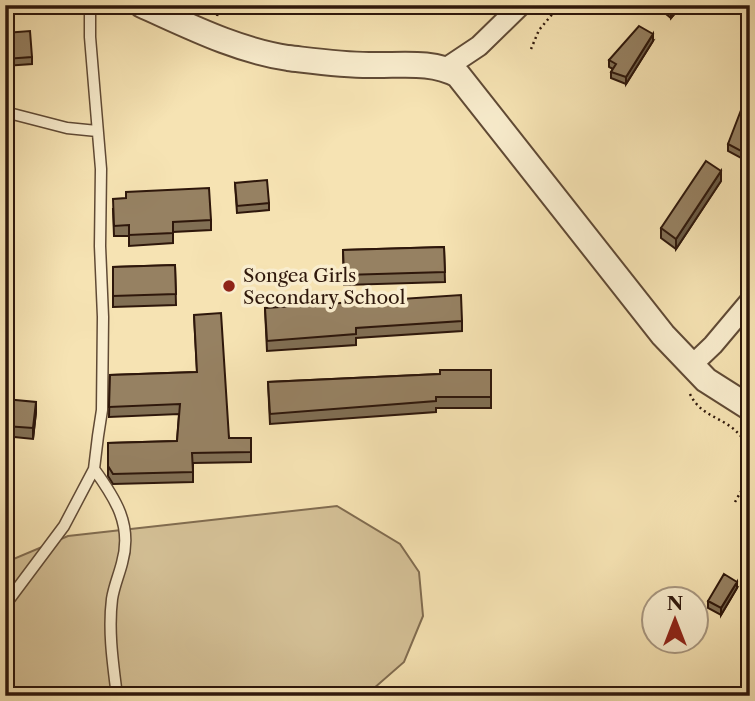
<svg xmlns="http://www.w3.org/2000/svg" width="755" height="701" viewBox="0 0 755 701" font-family="'Libre Caslon Text',serif">
<style>
.green{fill:#d4c096;stroke:#816c50;stroke-width:2}
.lines{fill:none;stroke-linecap:round;stroke-linejoin:round}
.service-casing{stroke:#604a35;stroke-width:13}
.minor-casing{stroke:#604a35;stroke-width:23}
.tertiary-casing{stroke:#604a35;stroke-width:28}
.path{stroke:#2e170b;stroke-width:2.5;stroke-dasharray:2 3.5;stroke-linecap:butt}
.service{stroke:#f9edce;stroke-width:10}
.minor{stroke:#f9edce;stroke-width:19}
.tertiary{stroke:#f9edce;stroke-width:24}
.wall{fill:#816f54;stroke:#2e170b;stroke-width:2}
.shaded-wall{fill:#695a45;stroke:#2e170b;stroke-width:2}
.building{fill:#968162;stroke:#2e170b;stroke-width:2}
.poi-dot{fill:#8f2418;stroke:#f9edce;stroke-width:2.5}
.labels{text-anchor:middle;stroke-width:7;stroke-linejoin:round;paint-order:stroke}
.poi-label{font-size:19px;fill:#2e170b;stroke:#f9edce;text-anchor:start}
</style>
<rect width="100%" height="100%" fill="#f6e3b3"/>
<filter id="stains"><feTurbulence type="fractalNoise" baseFrequency=".00286" numOctaves="4"/><feColorMatrix values="0 0 0 0 .2 0 0 0 0 .09 0 0 0 0 .02 0 0 0 .5 -.17"/></filter>
<radialGradient id="worn" r=".72"><stop offset=".6" stop-color="#630" stop-opacity="0"/><stop offset="1" stop-color="#630" stop-opacity=".3"/></radialGradient>
<path class="green" d="M337,506L400,544L419,572L423,616L404,662L365,696H5V570L11,560L68,536Z"/>
<g class="lines">
<g class="service-casing">
<path id="service" d="M5,112L67,128L97,131
M94,469C115,498 133,525 122,563C119,575 114,586 112,599C108,631 113,664 117,696
M5,605L64,526L94,469L98,436L102,410L103,317L100,246L101,169L90,37V5"/>
</g>
<g class="minor-casing">
<path id="minor" d="M446,68L479,46L521,5
M691,366L713,345L750,301"/>
</g>
<g class="tertiary-casing">
<path id="tertiary" d="M142,5C189,26 236,50 288,58C314,61 342,65 369,65C399,66 431,60 458,75L663,335L706,380L750,408"/>
</g>
<path class="path" d="M217,16L220,5
M531,49L539,30L560,5
M690,394C704,423 733,414 750,451
M735,502L743,488L750,466"/>
<use href="#service" class="service"/>
<use href="#minor" class="minor"/>
<use href="#tertiary" class="tertiary"/>
</g>
<path class="wall" d="M655,5H682L671,18Z
M5,33L32,57V64L5,66Z
M653,41L626,84L611,78V72L613,69L609,67V60Z
M750,110V140L741,158L728,151V144Z
M721,181L676,249L661,238V228Z
M235,183L269,203V210L237,213Z
M113,209L211,220V230L173,232V243L129,246V236H114Z
M444,247L445,282L344,285L343,250Z
M175,265L176,305L113,307V267Z
M265,308L462,321V331L356,338V345L267,351Z
M194,315L229,438H251V462L193,463V482L113,484L108,476V443L177,441L179,414L109,417L110,375L197,372Z
M491,370V408H436V412L270,424L268,382L440,374Z
M5,399L36,412L33,439L5,436Z
M737,588L721,615L708,608V601Z"/>
<path class="shaded-wall" d="M676,5H682L671,18V11Z
M653,34V41L626,84V77Z
M750,133V140L741,158V151Z
M721,171V181L676,249V239Z
M36,402V412L33,439V428Z
M737,582V588L721,615V608Z"/>
<path class="building" d="M663,5H676L671,11Z
M639,26L653,34L626,77L611,72L616,64L609,60Z
M30,31L32,57L5,59V33Z
M743,105L750,110V133L741,151L728,144Z
M706,161L721,171L676,239L661,228Z
M267,180L269,203L237,206L235,183Z
M209,188L211,220L173,222V233L129,235V225L114,226L113,199L126,198V192Z
M444,247L445,272L344,275L343,250Z
M175,265L176,294L113,296V267Z
M461,295L462,321L356,328V334L267,341L265,308Z
M221,313L229,438H251V452L192,453L193,472L113,474L108,466V443L177,441L180,404L109,407L110,375L197,372L194,315Z
M440,370H491V397H436V401L270,414L268,382L440,374Z
M5,399L36,402L33,428L5,426Z
M724,574L737,582L721,608L708,601Z"/>
<circle class="poi-dot" cx="229" cy="286" r="7"/>
<g class="labels">
<g class="poi-label">
<text x="243" y="282">Songea Girls<tspan x="243" dy="22">Secondary School</tspan></text>
</g>
</g>
<rect width="755" height="701" fill="none" stroke="#f6e3b3" stroke-width="28"/>
<rect x="7" y="7" width="741" height="687" fill="none" stroke="#2e170b" stroke-width="3.5"/>
<rect x="14" y="14" width="727" height="673" fill="none" stroke="#2e170b" stroke-width="2"/>
<g transform="translate(675 620)"><circle r="33" fill="#f9edce" stroke="#a89780" stroke-width="2"/>
<path d="M0-5L12 26L0 18L-12 26Z" fill="#8f2418"/>
<text y="-10" font-size="19" font-weight="bold" text-anchor="middle" fill="#2e170b">N</text>
</g>
<rect width="100%" height="100%" filter="url(#stains)"/>
<rect width="100%" height="100%" fill="url(#worn)"/>
</svg>
